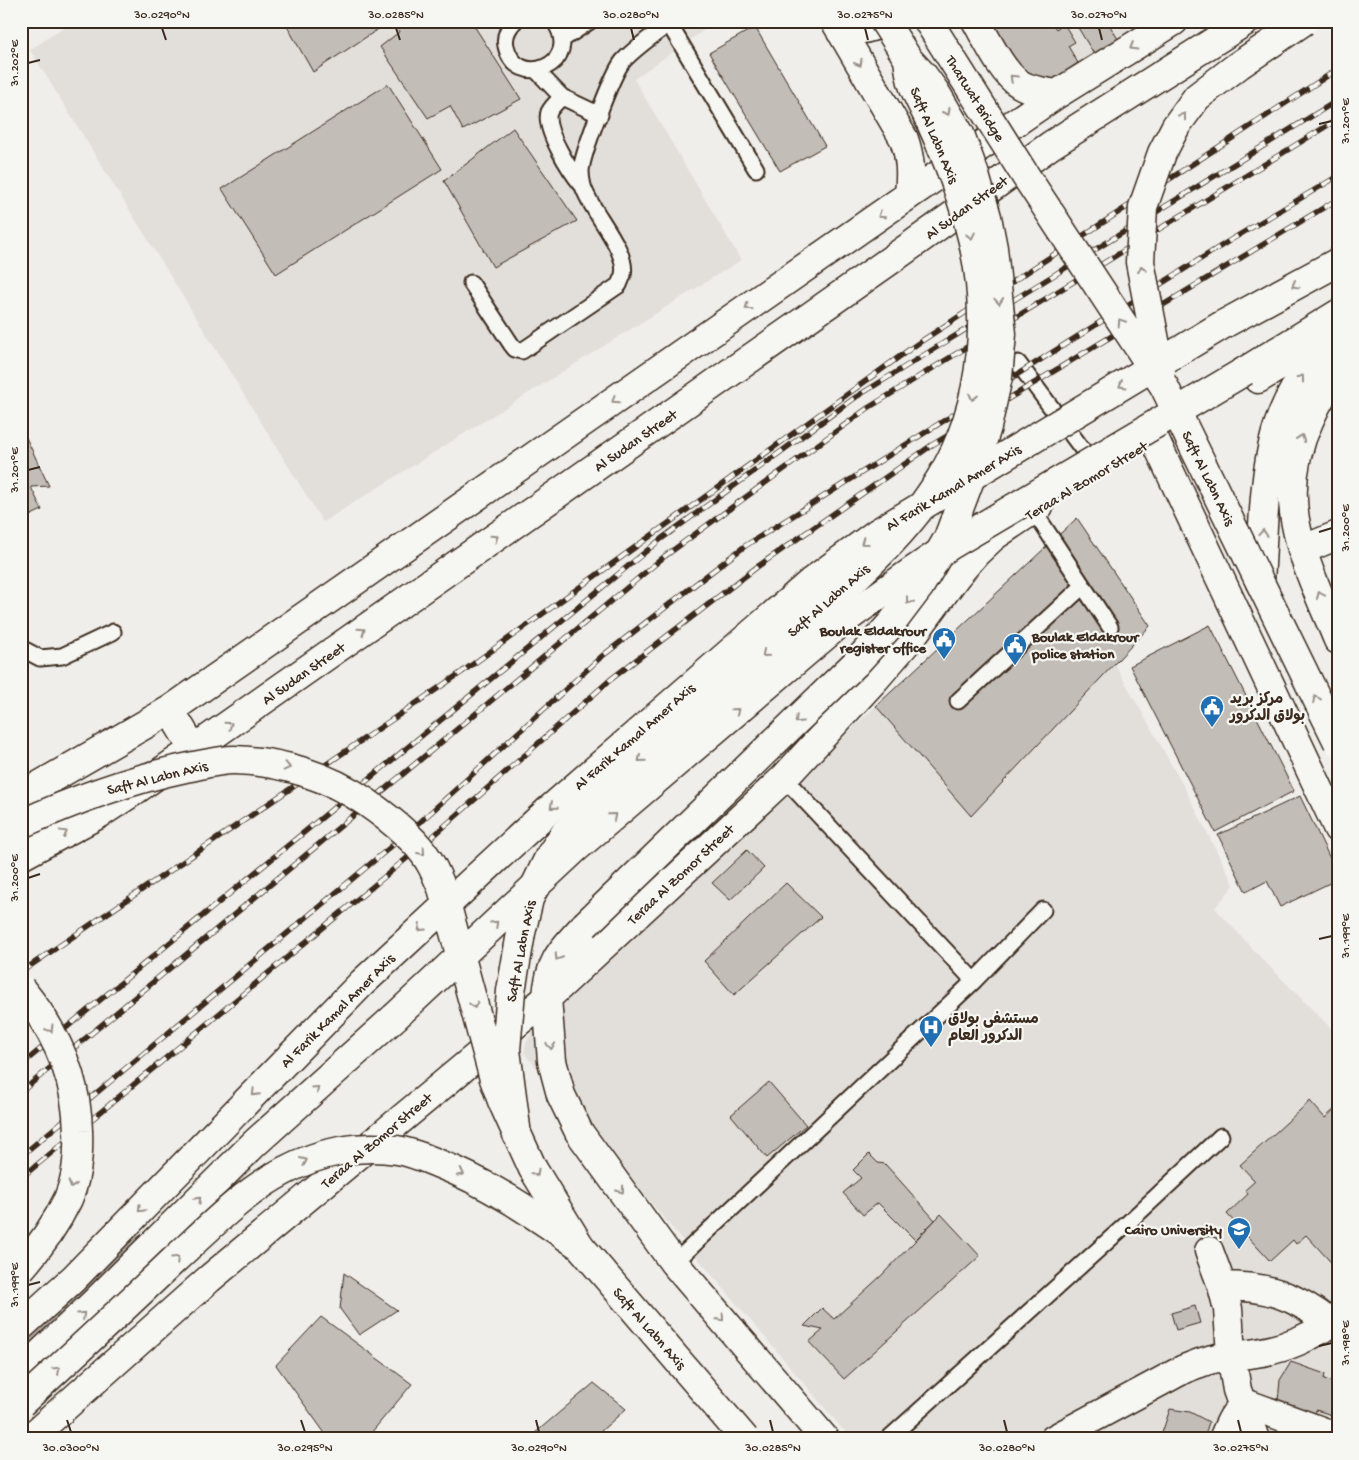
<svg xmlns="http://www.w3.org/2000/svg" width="1359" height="1460" viewBox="0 0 1359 1460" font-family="'Gochi Hand','Playpen Sans Arabic',sans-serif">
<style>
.built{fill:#e2dfdb}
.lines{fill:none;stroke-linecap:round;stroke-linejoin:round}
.canal{stroke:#afa8a1;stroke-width:29}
.building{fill:#c2bdb7;stroke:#3b2a1e}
.lane-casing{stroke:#3b2a1e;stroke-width:19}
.street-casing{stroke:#3b2a1e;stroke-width:31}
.secondary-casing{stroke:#3b2a1e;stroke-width:31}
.primary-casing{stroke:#3b2a1e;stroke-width:31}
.highway-casing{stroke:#3b2a1e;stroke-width:31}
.lane{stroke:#f6f6f2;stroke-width:15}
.street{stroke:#f6f6f2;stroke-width:28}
.secondary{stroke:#f6f6f2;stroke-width:28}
.primary{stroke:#f6f6f2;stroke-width:28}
.highway{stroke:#f6f6f2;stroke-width:28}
.rail-casing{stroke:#3b2a1e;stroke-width:5.5}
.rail{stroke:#f6f6f2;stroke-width:4;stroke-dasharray:11;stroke-linecap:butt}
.primary-bridge-casing{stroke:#3b2a1e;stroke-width:31;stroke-linecap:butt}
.highway-bridge-casing{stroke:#3b2a1e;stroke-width:31;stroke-linecap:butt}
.primary-bridge{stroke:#f6f6f2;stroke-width:28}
.highway-bridge{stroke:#f6f6f2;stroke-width:28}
.oneway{stroke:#989088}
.ticks{fill:none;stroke:#3b2a1e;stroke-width:2}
.labels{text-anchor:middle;stroke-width:4.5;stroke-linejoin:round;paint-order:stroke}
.street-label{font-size:15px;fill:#3b2a1e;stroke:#f6f6f2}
.poi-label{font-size:15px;font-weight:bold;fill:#3b2a1e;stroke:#f6f6f2;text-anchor:start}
.neatline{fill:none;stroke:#3b2a1e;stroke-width:2}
.ticks-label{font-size:12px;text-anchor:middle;fill:#3b2a1e}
</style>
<rect width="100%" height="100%" fill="#efeeea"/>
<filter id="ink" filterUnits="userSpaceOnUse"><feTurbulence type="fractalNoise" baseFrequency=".02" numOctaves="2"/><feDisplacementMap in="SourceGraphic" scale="10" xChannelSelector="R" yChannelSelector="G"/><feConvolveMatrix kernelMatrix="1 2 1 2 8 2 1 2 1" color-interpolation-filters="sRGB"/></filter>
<g filter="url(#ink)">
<path class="built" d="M73,21H717L634,79L741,260L323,522L30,50Z
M990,21H1146L1048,83Z
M1112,659L1184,787L1234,885L1215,908L1263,960L1338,1035V1439H851L524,1053L526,1043L535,1026L876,706L971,816Z"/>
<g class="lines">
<path class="canal" d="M21,1347L130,1246"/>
</g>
<path class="building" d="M284,21H383V26L313,72Z
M394,21H471L521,99L463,130L450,106L428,118L380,47L399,32Z
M990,21H1051L1056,29L1064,24L1075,42L1068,46L1078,63L1048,83L1024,77Z
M1074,21H1107L1118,39L1094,54Z
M755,27L825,146L780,171L709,53Z
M388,84L442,169L276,274L222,189Z
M513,128L577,221L493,267L444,181Z
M21,427L49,486L31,487L42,510L21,520Z
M1077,518L1150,626L971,816L876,706Z
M1210,625L1294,791L1215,832L1130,666Z
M1300,796L1338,875V879L1280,907L1267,881L1246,892L1218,835Z
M747,850L764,868L730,900L712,883Z
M786,883L821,917L734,995L704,961Z
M769,1082L806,1125L767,1158L731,1115Z
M1310,1101L1325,1118L1338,1106V1270L1306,1235L1296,1244L1293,1240L1270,1261L1227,1214L1248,1194L1245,1190L1255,1181L1240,1165Z
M869,1154L878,1163L885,1164L935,1220L915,1240L878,1203L863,1215L843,1193L861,1178L853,1170Z
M941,1214L980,1256L844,1379L809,1342L823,1330L804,1326L822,1308L834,1319L882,1275Z
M344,1273L397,1310L359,1335L340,1309Z
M1195,1306L1200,1323L1176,1330L1171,1313Z
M321,1317L412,1384L366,1439H329L276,1365Z
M1291,1362L1325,1374L1324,1379L1338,1384V1417L1316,1410L1315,1414L1278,1401L1280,1380Z
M594,1383L626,1409L592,1439H528Z
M1170,1409L1190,1412L1209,1422L1204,1439H1160Z"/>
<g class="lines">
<g class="lane-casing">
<path id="lane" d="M515,21C508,28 504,37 506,46C516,92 585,64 554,21
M669,24L756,169
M563,39L590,21
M536,70L562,97L600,115
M562,97C558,101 552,106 549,112C543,129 571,172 582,185
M471,283L511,344L515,349L522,351L619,285C620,282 622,278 623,275C629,250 590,211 583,186C582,182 581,176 581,171C582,155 612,74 623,61C637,46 656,33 673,21
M1018,363L1095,466
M1033,510L1110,627
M21,648L40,658L62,656L113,632
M958,701L1083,586
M784,778L974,981
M674,1263L974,981L1043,910
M888,1439L1130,1221L1221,1136"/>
</g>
<g class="street-casing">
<path id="street" d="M1338,372C1325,387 1317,403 1309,421C1271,503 1307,564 1338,640
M1155,440L1338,829
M1302,550L1338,535
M1209,1251L1222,1286L1228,1309L1231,1355L1237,1390L1255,1439
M1222,1286C1268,1286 1294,1295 1330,1323
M1054,1439L1184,1369C1192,1366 1199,1363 1206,1361C1222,1355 1240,1356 1256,1353C1285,1349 1315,1336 1338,1317
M1223,1439C1230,1424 1233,1409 1250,1405L1338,1437"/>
</g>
<g class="secondary-casing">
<path id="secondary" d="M1258,379L1338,331
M547,998L552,1061L561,1095L579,1132L674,1263L825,1439
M29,1439L209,1279L547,998L784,778L876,678L913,635L957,575L976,553L994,536L1039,506"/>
</g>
<g class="primary-casing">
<path id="primary" d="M835,21L904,139C911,159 911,174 909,195
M976,21C986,38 1003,75 1020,84C1031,91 1045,92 1057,94
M841,32C858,31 873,28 889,21
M170,710L194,750
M21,796L170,710L909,195L1057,94L1174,21
M21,856L99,814L131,793L902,252L1051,145L1246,21
M547,998C549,961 562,950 585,925"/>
</g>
<g class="highway-casing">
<path id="highway" d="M1224,324L1338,262
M1245,371L1338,314
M1260,582C1266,493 1259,400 1338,341
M21,1326L73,1279L362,983
M21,1372L94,1303L255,1143L395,1017"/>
</g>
<use href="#lane" class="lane"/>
<use href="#street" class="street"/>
<use href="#secondary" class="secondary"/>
<use href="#primary" class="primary"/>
<use href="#highway" class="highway"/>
<g class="rail-casing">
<path id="rail" d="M21,972L462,672L917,344L1338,69
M21,1065L661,539L856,397L1338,100
M21,1092L665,556L868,408L1338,119
M21,1156L418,824L601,657L745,546L1229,241L1338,176
M21,1178L430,839L610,680L757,567L932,445L1338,199"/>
</g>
<use href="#rail" class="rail"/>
<g class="primary-bridge-casing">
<path id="primary-bridge" d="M928,21L1025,175L1164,386L1338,742
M1161,372L1140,262L1143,207L1162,153L1176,126L1197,97L1239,65L1304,21
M21,824C74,800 128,780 185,768C201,765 218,760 234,760C280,761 328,776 366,802C386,816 416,839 429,861C434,869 438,879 442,888L494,1079L502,1101L533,1169L580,1246L745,1439
M585,925L855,664L892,623L920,586L948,538L975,466L987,427L998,377L1002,334L993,248L987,217L975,175L960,134L936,93L923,75L908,59L884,21
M517,1135L506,1050L511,991L521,933L529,899L549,857L565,833L613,784L854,579C886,549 917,517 940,479C987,403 992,307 968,222C959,189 945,154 931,123C925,110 918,98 913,85C910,77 909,68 908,59"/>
</g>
<g class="highway-bridge-casing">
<path id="highway-bridge" d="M362,983L549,810L811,582L877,533L1224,324
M21,989C56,1031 77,1077 78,1131C79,1154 77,1178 68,1199C56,1224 40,1247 21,1268
M395,1017L576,848L839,624L911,572L951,545L1245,371
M21,1403C72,1356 123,1309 173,1261C208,1229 242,1193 284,1171C319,1152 359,1144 397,1150C411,1152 425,1158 437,1163C489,1183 535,1215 580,1246"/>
</g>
<use href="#primary-bridge" class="primary-bridge"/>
<use href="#highway-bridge" class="highway-bridge"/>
</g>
<defs><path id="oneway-chevron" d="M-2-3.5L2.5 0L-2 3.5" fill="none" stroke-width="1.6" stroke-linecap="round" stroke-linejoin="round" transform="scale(1.25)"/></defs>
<g class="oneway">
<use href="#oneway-chevron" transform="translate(1133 47) rotate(149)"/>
<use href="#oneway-chevron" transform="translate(859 63) rotate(60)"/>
<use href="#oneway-chevron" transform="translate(1013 78) rotate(-136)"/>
<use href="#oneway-chevron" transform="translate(947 112) rotate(60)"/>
<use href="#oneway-chevron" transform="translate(1183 116) rotate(-54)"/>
<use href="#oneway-chevron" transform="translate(881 215) rotate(145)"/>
<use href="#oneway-chevron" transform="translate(971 236) rotate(78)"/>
<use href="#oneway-chevron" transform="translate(1142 269) rotate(-100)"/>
<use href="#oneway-chevron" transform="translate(1295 285) rotate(151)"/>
<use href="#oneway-chevron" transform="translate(999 301) rotate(85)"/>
<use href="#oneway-chevron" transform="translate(748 307) rotate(145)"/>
<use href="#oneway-chevron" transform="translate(1121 322) rotate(-123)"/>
<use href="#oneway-chevron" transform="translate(1301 378) rotate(-54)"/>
<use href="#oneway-chevron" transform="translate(1122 385) rotate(149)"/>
<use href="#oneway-chevron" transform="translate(973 397) rotate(104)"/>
<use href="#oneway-chevron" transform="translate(615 400) rotate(145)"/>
<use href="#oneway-chevron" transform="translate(1301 438) rotate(-70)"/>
<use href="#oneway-chevron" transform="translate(1263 533) rotate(-86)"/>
<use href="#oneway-chevron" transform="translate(495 538) rotate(-35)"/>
<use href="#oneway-chevron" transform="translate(864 542) rotate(144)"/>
<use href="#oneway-chevron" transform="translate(1320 595) rotate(-112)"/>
<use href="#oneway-chevron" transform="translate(909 601) rotate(127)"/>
<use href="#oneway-chevron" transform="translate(362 631) rotate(-35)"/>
<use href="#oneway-chevron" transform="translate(765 654) rotate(140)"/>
<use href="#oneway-chevron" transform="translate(1316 699) rotate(-116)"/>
<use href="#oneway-chevron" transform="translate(736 711) rotate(-40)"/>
<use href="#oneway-chevron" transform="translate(798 720) rotate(136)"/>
<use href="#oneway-chevron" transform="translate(229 725) rotate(-35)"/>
<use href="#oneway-chevron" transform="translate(641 759) rotate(140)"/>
<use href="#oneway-chevron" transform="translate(287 767) rotate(13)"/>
<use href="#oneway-chevron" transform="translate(553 806) rotate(139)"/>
<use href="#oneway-chevron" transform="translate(613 816) rotate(-41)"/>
<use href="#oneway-chevron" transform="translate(64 833) rotate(-29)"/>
<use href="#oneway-chevron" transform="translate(422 852) rotate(49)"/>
<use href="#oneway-chevron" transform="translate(495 924) rotate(-43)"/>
<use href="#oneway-chevron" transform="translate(421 928) rotate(137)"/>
<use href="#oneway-chevron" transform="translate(558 957) rotate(122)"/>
<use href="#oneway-chevron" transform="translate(474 1005) rotate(78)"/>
<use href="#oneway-chevron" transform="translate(50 1029) rotate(59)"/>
<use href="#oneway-chevron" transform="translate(551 1046) rotate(86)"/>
<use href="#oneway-chevron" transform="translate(316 1089) rotate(-42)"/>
<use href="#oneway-chevron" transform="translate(255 1093) rotate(134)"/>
<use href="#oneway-chevron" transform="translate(304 1161) rotate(-24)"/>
<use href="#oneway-chevron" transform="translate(461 1173) rotate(27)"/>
<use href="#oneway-chevron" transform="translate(536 1173) rotate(61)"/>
<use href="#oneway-chevron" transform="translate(72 1185) rotate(107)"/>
<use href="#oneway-chevron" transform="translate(621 1190) rotate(54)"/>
<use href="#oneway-chevron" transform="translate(198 1200) rotate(-45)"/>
<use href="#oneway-chevron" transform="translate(141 1209) rotate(134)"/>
<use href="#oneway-chevron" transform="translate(176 1259) rotate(-43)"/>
<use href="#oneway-chevron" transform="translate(82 1315) rotate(-43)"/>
<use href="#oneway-chevron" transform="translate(721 1318) rotate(49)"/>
<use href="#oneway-chevron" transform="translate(57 1370) rotate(-43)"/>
</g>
</g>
<path class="ticks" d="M162,28L166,40M396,28L400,40M631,28L634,40M865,28L868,40M1099,28L1102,40M28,63L40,60M1319,124L1332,121M28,470L40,467M1319,532L1332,528M28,878L40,874M1319,939L1332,936M28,1285L40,1282M1319,1346L1332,1343M67,1420L71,1432M301,1420L305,1432M536,1420L539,1432M770,1420L773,1432M1004,1420L1007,1432M1238,1420L1241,1432"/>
<defs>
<g id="civic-pin" transform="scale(1.25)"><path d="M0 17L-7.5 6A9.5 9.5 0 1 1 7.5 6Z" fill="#1f6fb2" stroke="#f6f6f2"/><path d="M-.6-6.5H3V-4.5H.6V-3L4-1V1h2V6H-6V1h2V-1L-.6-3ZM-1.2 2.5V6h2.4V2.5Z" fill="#fff"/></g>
<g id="hospital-pin" transform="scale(1.25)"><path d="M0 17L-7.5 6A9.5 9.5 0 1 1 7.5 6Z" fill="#1f6fb2" stroke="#f6f6f2"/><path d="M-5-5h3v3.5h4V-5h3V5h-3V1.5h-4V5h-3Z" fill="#fff"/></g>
<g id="university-pin" transform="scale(1.25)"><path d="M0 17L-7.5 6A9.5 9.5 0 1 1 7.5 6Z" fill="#1f6fb2" stroke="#f6f6f2"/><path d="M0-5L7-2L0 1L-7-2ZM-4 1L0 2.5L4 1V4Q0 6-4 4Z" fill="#fff"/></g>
</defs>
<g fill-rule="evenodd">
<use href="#civic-pin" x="944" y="639"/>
<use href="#civic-pin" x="1015" y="645"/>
<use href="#civic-pin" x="1212" y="707"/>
<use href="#hospital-pin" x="931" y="1027"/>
<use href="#university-pin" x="1239" y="1229"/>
</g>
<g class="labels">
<g class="street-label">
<text transform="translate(976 98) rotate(58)" y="5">Tharwat Bridge</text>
<text transform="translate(935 135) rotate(67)" y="5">Saft Al Labn Axis</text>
<text transform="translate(966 207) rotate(-36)" y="5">Al Sudan Street</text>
<text transform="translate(635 440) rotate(-35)" y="5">Al Sudan Street</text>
<text transform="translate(1209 478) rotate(64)" y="5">Saft Al Labn Axis</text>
<text transform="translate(1086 480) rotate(-31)" y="5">Teraa Al Zomor Street</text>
<text transform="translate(953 487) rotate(-31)" y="5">Al Farik Kamal Amer Axis</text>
<text transform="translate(828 600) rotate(-41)" y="5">Saft Al Labn Axis</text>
<text transform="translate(303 673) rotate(-35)" y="5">Al Sudan Street</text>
<text transform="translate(634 736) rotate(-41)" y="5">Al Farik Kamal Amer Axis</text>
<text transform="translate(157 777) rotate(-14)" y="5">Saft Al Labn Axis</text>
<text transform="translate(680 874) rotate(-43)" y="5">Teraa Al Zomor Street</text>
<text transform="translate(520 951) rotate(-79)" y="5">Saft Al Labn Axis</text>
<text transform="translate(337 1010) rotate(-45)" y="5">Al Farik Kamal Amer Axis</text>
<text transform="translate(376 1140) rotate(-40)" y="5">Teraa Al Zomor Street</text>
<text transform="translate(650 1328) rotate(49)" y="5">Saft Al Labn Axis</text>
</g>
<g class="poi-label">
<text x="926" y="635" text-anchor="end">Boulak Eldakrour<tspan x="926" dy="17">register office</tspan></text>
<text x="1032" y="641">Boulak Eldakrour<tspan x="1032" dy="17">police station</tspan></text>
<text x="1230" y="703">مركز بريد<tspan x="1230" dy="17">بولاق الدكرور</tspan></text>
<text x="948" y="1023">مستشفى بولاق<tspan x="948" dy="17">الدكرور العام</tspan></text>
<text x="1222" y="1234" text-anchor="end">Cairo University</text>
</g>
</g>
<rect width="1359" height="1460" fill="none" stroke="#f6f6f2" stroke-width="55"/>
<rect x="28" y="28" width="1304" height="1404" class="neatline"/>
<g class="ticks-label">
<text x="162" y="18">30.0290°N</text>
<text x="396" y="18">30.0285°N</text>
<text x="631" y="18">30.0280°N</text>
<text x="865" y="18">30.0275°N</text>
<text x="1099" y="18">30.0270°N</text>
<text transform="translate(14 63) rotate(-90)" y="4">31.202°E</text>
<text transform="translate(1345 121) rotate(-90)" y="4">31.201°E</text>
<text transform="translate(14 470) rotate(-90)" y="4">31.201°E</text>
<text transform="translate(1345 528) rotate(-90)" y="4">31.200°E</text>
<text transform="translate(14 878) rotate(-90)" y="4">31.200°E</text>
<text transform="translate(1345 936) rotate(-90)" y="4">31.199°E</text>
<text transform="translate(14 1285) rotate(-90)" y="4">31.199°E</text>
<text transform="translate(1345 1343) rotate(-90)" y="4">31.198°E</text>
<text x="71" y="1451">30.0300°N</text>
<text x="305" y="1451">30.0295°N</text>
<text x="539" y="1451">30.0290°N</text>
<text x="773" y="1451">30.0285°N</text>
<text x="1007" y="1451">30.0280°N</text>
<text x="1241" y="1451">30.0275°N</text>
</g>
</svg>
